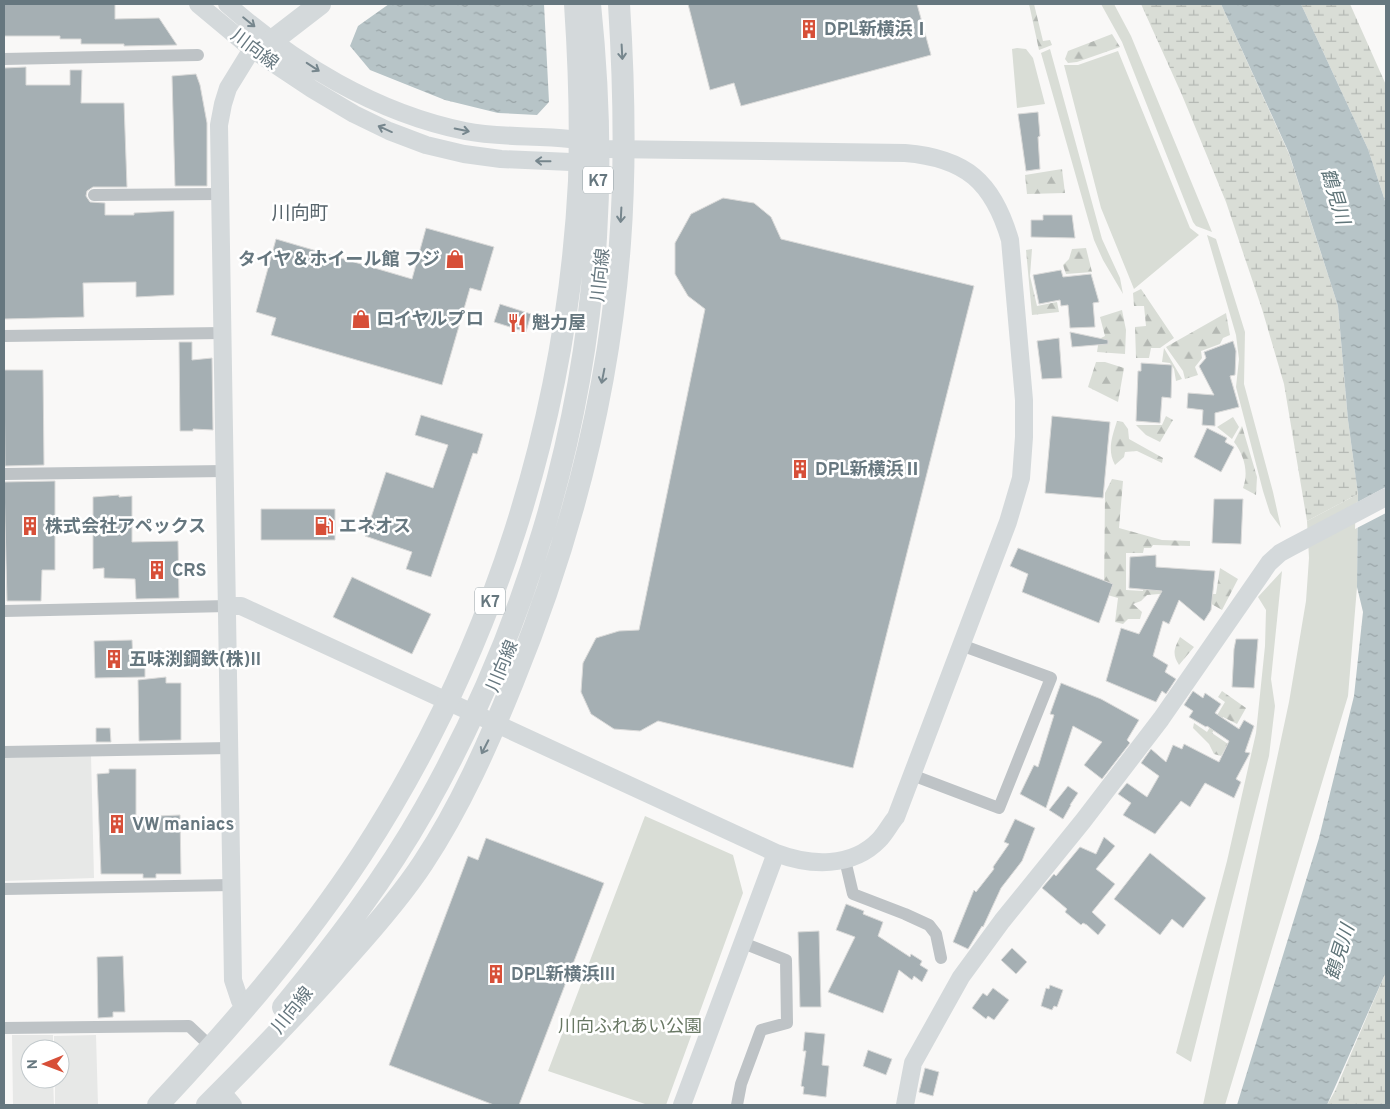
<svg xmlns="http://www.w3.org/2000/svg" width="1390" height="1109" viewBox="0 0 1390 1109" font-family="Overpass,'Noto Sans JP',sans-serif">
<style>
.built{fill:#e7e8e7}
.green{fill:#d9ddd6}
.forest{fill:url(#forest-firs)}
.wetland{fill:url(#wetland-marsh)}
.water{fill:url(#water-ripples)}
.pier{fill:#f9f8f7}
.building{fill:#a5afb3;stroke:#dadad9}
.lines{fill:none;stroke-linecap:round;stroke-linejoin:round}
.street{stroke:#bec3c6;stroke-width:12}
.secondary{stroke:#d4d9db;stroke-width:18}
.highway{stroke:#d4d9db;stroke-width:22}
.oneway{stroke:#76868d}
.labels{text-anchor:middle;stroke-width:5;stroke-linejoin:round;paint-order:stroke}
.shield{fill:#fff;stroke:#94a0a5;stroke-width:1}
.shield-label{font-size:16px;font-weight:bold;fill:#66777f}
.poi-label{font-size:18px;font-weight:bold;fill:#66777f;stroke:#fff;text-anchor:start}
.street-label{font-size:18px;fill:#66777f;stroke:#fff}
.park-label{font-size:18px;fill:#697864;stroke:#fff}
.water-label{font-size:19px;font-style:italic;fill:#607579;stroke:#fff}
.neighbourhood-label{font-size:19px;fill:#57646b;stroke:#fff}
</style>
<defs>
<pattern id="forest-firs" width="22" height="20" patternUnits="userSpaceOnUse" patternTransform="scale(1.25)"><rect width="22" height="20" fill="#d9ddd6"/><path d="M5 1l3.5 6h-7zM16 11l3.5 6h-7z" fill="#b4b8b3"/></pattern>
<pattern id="wetland-marsh" width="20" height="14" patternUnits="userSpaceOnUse" patternTransform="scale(1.25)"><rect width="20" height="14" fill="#d9ddd6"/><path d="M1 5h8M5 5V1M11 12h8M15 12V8" fill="none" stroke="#b4b8b3"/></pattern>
<pattern id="water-ripples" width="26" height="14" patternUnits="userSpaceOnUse" patternTransform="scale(1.25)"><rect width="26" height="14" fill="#b7c4c7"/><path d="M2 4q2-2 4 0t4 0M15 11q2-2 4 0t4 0" fill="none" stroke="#99a4a7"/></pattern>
</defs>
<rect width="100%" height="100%" fill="#f9f8f7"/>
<path class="built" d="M91,755L94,878L4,881V758Z
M12,1035H53V1049H30V1079H53L54,1105H13Z
M96,1035L98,1105H55V1079H60V1049H54V1036Z"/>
<path class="green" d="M1101,4H1114L1131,36L1212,232L1196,226L1193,222L1122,42Z
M1017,48L1026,49L1033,58L1045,104L1017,108L1012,49Z
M1050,49L1102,239L1120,278L1123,294L1103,260L1094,240L1041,53Z
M1118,51L1190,228L1199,235L1134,289L1101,208L1064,65H1078Z
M1207,235L1216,239L1245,332L1244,384L1273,492L1281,528L1270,513L1263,491L1236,387L1239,359L1236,335Z
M1164,348L1182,379L1176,381L1174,369L1170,363L1162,362Z
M1233,417L1239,427L1232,439L1217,427Z
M1358,494L1357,587L1348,696L1225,1105H1203L1289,702L1306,601L1309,558L1307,521Z
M1282,571L1271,679L1275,706L1269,756L1191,1062L1176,1053L1227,861L1256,733L1265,646L1266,610L1258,597Z
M645,816L733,855L743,893L666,1105H648L548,1071Z"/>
<path class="forest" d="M1029,4H1034L1043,41L1050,40L1052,45L1039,50Z
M1112,34L1120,47L1077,62L1068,63L1065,59L1068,51Z
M1062,169L1065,193L1027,194L1025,175Z
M1086,248L1092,272L1066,274L1063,265L1069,259L1072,249Z
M1032,249L1030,276L1037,306L1057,302L1059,312L1032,315L1026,250Z
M1141,289L1174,338L1160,348H1151L1149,358H1136L1135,327L1146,326L1144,306H1134L1133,293Z
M1122,310L1126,330L1125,354L1097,352L1099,339L1105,336L1100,317Z
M1226,313L1230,335L1223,338L1220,344L1201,351L1202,358L1195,367L1198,375L1185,379L1183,371L1166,347Z
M1096,362H1105L1124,368L1118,402L1088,387Z
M1166,416L1173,420L1160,442L1146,435L1136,425H1162Z
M1117,421L1123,422L1128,429L1129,439L1163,458L1162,463L1137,451L1125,452L1124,457L1115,465C1107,450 1112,437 1117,421Z
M1242,426L1257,477L1256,495L1243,488C1249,472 1244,455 1234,442Z
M1112,479L1123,481L1119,528L1162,540L1190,541V546L1153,545L1151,548H1144L1143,553H1126V590L1143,591L1144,584L1184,592L1147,595L1141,601L1133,604L1142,612L1140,619H1128L1123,624L1115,622L1118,598L1104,594L1105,493Z
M1220,568L1238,579L1222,610L1201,598L1202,594H1216Z
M1180,637L1194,647L1179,665C1172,654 1174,649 1180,637Z
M1222,691L1246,708L1237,724L1223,717L1212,733L1228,744L1221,756L1214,754L1209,744L1193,728L1194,723L1207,732L1225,702L1218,697Z"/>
<path class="wetland" d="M1141,4H1221L1289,154L1338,306L1348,420L1358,494L1307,521L1284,384L1262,309L1226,202L1182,95Z
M1301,4H1350L1386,85V204L1368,149Z
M1386,972V1105H1327L1335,1091Z"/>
<path class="water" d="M389,4H544L549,102L537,115L498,113L445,100L370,70L350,46L358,26Z
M1221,4H1301L1368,149L1386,204V972L1327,1105H1237L1319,838L1354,696L1363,612L1357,587L1358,494L1348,420L1338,306L1289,153Z"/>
<path class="pier" d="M1386,487V513L1355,529L1356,503Z"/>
<path class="building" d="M4,4H115V19L159,18L177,45L124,46V44H81V39H60V36H4Z
M688,4H917L931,55L741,106L734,83L710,90Z
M26,67V85H70V70H82L81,103H124L127,187H93L87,191L86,196L90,202L105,203V215H134V213L174,211V295L136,297V282L83,283L84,317L4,319V68Z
M196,74L200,85L207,123V186H175L172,76Z
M1038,112L1040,136L1038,137L1040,169L1026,171L1018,114Z
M723,198L754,203L771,217L781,239L974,286L853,768L658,721L640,731L614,729L591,714L581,692L583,663L596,638L619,631L639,630L705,309L688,296L675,274V243L691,214Z
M1043,215H1072L1075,238L1031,237V220H1043Z
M426,228L494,247L481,291L470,288L442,385L271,335L276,318L256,312L276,239L412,279Z
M1061,270L1063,277L1091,274L1099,302L1093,303L1095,327L1070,328L1068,305L1061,306L1060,300L1039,304L1033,275Z
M500,304L531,314L526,332L494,322Z
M1070,332L1108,340V344L1072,347Z
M1059,338L1062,378L1042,379L1037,341Z
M1233,341L1236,351L1235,375L1230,376L1239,407L1215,413V426L1202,425L1203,410L1187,408L1188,393L1214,395L1199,366L1206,358L1204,352Z
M179,342H192V360L212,358L213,430L193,429V431H180Z
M1141,363L1172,365L1171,398L1162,397L1160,423L1136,421L1138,371H1141Z
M4,370H43L44,465L5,466Z
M421,415L483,434L477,454L473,453L431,577L406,569L412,552L365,536L386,472L433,488L448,445L415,435Z
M1052,416L1110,422L1103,498L1045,493Z
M1207,428L1227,438L1225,442L1234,447L1221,472L1194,457Z
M55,481V570H42L41,601H7L4,482Z
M119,495V497L132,496V542L178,541L179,598L136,599L135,579L104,578V568L93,569V497Z
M1214,499H1243L1241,544L1212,543Z
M261,509H335V540H261Z
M1018,548L1113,584L1099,623L1022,592L1028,574L1010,566Z
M1156,555V567L1215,571L1211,610L1204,621L1179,600L1169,624L1163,621L1153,656L1168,665L1165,672L1176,679L1166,694L1162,691L1156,702L1106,681L1121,628L1139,634L1162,591L1129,588L1130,557Z
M352,577L431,614L412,654L333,617Z
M1236,639H1258L1254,688L1232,687L1234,649Z
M132,640L133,661L145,659V677L95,678L94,641Z
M166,677V683H181V740L139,741L138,680Z
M1061,683L1101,699L1139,720L1127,740L1130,743L1102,779L1084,765L1102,742L1073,726L1046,808L1020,794L1034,765L1038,767L1054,715L1050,714Z
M1193,691L1203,698L1205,693L1221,704L1215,713L1239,729L1244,720L1254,726L1245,752L1250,753L1236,779L1241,782L1234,798L1205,783L1190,807L1181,801L1155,834L1123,815L1131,803L1118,794L1127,783L1147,797L1159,776L1141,763L1151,749L1166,762L1173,745L1182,749L1184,744L1219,762L1229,741L1207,726L1206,727L1189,717L1193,711L1184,705Z
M96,728H110L111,742H96Z
M109,769H136V817L180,815L181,874H156V878H143V874H101L97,774L109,773Z
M1068,786L1078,793L1070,805H1071L1063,819L1049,810Z
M1015,819L1035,828L1022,861L1001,888L983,927L982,926L968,949L953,942L974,890L976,892L994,869L993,867L1009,844L1004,842Z
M1104,837L1115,846L1096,869L1115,884L1092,912L1106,925L1098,935L1087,925L1083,923L1081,925L1065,912L1067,909L1042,888L1054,874L1056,876L1080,847L1096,854Z
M486,838L604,883L519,1105H494L389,1065L468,856L478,860Z
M1150,853L1206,898L1183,928L1172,919L1160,935L1114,899Z
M846,904L864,911L863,914L883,922L878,936L910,957L911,954L922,961L920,965L928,970L922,982L914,976L912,980L899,970L883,1013L828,992L855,937L836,930Z
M819,931L821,1007H800L798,932Z
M1012,948L1027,962L1016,974L1001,960Z
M123,956L125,1012H113V1017L98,1018L97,957Z
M1050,985L1063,990L1057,1007L1054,1006L1052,1010L1041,1006L1046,988L1049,989Z
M993,988L1009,1000L994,1020L988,1016L986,1019L972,1008L983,993L987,996Z
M805,1032L825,1034L822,1065L829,1066L826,1097L803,1094L804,1087L801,1086L806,1051H803Z
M868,1050L892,1059L886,1075L863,1066Z
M925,1068L939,1072L933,1096L919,1092Z"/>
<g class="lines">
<path class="street" d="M4,59L198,55
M94,195L220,194
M4,336L223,333
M4,474L225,471
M4,611L228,606
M4,752L230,748
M912,775L999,808L1051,678L961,645
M845,860L853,894L905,914L929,925L936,934L941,958
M4,889L232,885
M4,1028L189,1026L206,1042
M737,1105L741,1084L761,1030L787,1023L786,960L743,943"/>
<path class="secondary" d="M198,4L252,49L312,89L354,114L389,131L426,145L464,154L501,159L571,162L590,155
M227,4C294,63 376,113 465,131C500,138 535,135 570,139C582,140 595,145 606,149L905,153C966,158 993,182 1010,240L1024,400V437L1021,478L1008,522L896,817C890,824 886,833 879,840C852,868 810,866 776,853L241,606H228
M240,1001L233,980L219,125L223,104L228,88L252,49L272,41
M222,1092L233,1105
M682,1105L776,853
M905,1105L913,1063L961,977L1002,921L1083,821L1161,719L1269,563L1280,553L1291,547L1386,497"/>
<path class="highway" d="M272,41L320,4
M283,1007C335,944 385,879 425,808C523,635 584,436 596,237C601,159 598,81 590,4
M158,1105C232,1026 303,944 362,854C492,654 567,419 579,181C581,122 579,63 575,4
M207,1105C256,1056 304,1006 350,954C376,925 402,895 423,863C460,807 488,744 513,682C570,542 609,394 620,243C626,163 624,83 619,4"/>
</g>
<defs><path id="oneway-shaft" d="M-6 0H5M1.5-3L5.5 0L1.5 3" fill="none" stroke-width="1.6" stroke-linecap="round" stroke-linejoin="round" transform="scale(1.25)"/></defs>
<g class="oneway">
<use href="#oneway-shaft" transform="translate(249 22) rotate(39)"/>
<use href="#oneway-shaft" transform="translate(622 52) rotate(87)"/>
<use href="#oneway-shaft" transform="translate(313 67) rotate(33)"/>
<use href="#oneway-shaft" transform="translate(385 129) rotate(-156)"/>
<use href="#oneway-shaft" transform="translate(462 130) rotate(12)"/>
<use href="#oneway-shaft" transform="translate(543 161) rotate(-179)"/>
<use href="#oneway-shaft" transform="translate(621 215) rotate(93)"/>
<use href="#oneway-shaft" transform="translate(603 376) rotate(101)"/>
<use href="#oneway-shaft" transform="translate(485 747) rotate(117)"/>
</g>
<defs>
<g id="building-bare" transform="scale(1.5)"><path d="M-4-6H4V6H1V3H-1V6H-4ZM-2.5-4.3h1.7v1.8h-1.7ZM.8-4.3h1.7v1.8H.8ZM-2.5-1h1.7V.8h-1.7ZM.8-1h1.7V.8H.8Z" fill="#d74f38" stroke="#fff" stroke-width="2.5" paint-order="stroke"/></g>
<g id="shop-bare" transform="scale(1.5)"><path d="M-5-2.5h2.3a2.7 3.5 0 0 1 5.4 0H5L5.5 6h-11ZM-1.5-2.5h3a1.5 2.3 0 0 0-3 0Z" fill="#d74f38" stroke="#fff" stroke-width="2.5" paint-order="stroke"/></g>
<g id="restaurant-bare" transform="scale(1.5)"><path d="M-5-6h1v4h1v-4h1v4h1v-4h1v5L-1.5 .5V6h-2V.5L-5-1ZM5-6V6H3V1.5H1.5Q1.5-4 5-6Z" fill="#d74f38" stroke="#fff" stroke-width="2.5" paint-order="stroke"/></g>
<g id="fuel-bare" transform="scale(1.5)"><path d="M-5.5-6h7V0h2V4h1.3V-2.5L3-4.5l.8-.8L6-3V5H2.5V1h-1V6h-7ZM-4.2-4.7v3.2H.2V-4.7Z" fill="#d74f38" stroke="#fff" stroke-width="2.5" paint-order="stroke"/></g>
</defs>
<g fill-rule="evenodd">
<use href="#building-bare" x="809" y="29"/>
<use href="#shop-bare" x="455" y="259"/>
<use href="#shop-bare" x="361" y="319"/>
<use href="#restaurant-bare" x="517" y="323"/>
<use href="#building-bare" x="800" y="469"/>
<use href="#building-bare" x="30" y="526"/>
<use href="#fuel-bare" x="324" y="526"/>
<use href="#building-bare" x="157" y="570"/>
<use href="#building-bare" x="114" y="659"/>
<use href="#building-bare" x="117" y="824"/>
<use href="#building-bare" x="496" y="974"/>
</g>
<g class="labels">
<g class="shield">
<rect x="583" y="166.5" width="30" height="27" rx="4"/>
<rect x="475" y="587.5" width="30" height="27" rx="4"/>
</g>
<g class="shield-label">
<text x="598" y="186">K7</text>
<text x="490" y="607">K7</text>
</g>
<g class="poi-label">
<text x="824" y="35">DPL新横浜Ⅰ</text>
<text x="440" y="265" text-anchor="end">タイヤ＆ホイール館 フジ</text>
<text x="376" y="325">ロイヤルプロ</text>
<text x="532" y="329">魁力屋</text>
<text x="815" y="475">DPL新横浜Ⅱ</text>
<text x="45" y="532">株式会社アペックス</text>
<text x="339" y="532">エネオス</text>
<text x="172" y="576">CRS</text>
<text x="129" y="665">五味渕鋼鉄(株)II</text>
<text x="132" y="830">VW maniacs</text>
<text x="511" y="980">DPL新横浜III</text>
</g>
<g class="street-label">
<text transform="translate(255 49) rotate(37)" y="6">川向線</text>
<text transform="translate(600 275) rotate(-84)" y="6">川向線</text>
<text transform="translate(502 666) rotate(-67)" y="6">川向線</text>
<text transform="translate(292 1010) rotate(-51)" y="6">川向線</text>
</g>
<g class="park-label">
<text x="630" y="1032">川向ふれあい公園</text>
</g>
<g class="water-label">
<text transform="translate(1336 196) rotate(73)" y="7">鶴見川</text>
<text transform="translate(1339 952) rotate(-73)" y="7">鶴見川</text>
</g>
<g class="neighbourhood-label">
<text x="300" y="219">川向町</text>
</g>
</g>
<rect width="1390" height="1109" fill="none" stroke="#66777f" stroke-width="10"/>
<g transform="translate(45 1064) rotate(269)"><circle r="24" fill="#ffffff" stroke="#c2c9cc"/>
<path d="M0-4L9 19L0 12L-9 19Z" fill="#d74f38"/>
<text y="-8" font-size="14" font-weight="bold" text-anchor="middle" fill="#66777f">N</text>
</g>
</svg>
